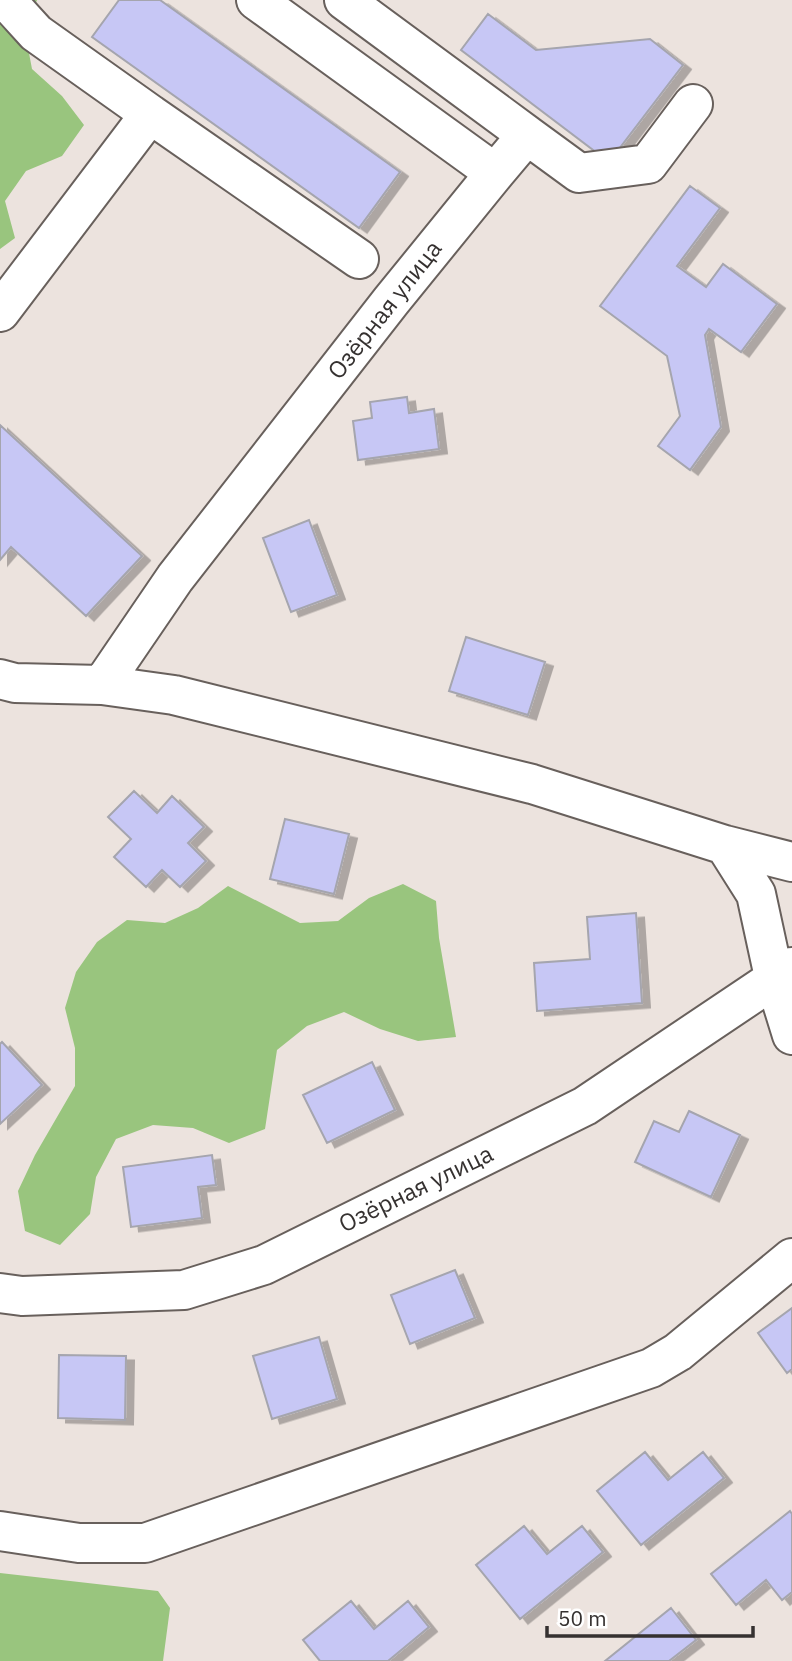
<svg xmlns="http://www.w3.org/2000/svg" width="792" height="1661" viewBox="0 0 792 1661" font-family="'IBM Plex Sans',sans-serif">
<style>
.forest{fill:#99c57e}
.building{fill:#c7c7f5;stroke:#a5a5ae;stroke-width:2;filter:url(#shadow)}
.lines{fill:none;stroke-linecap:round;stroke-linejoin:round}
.minor-casing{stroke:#68605c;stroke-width:42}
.minor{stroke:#fff;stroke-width:38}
.labels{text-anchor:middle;stroke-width:7;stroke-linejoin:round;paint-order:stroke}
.street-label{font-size:24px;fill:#353130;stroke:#fff}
</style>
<defs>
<filter id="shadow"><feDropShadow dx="8" dy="4.5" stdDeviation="0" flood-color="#0004"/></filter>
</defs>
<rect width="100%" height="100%" fill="#ece3de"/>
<path class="forest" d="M0,0H37L25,32L32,69L62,96L84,125L62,156L26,171L5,201L15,238L0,249Z
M403,884L436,901L439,938L456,1037L418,1041L380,1029L344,1012L307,1026L277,1050L265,1129L229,1143L193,1128L153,1125L116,1139L96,1177L90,1214L60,1245L25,1231L18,1191L35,1155L75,1086V1048L65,1008L76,972L97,942L127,920L165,923L198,908L228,886L300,923L338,921L369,898Z
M0,1573L158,1591L170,1608L163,1661H0Z"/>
<path class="building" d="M119,0H160L400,172L359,228L92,37Z
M488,14L536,50L650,39L683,65L609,162L461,50Z
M690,186L720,208L677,266L706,287L723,264L777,304L741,352L709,329L705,335L721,427L690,470L658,446L680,416L667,356L600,306Z
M407,397L409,413L434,409L439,449L358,460L353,421L372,418L370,402Z
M0,425L142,556L86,616L11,547L0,560Z
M309,520L337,595L291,612L263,538Z
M466,637L545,662L528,715L449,691Z
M134,791L157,813L172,796L204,827L188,843L206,861L180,887L162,870L146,887L114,857L131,839L108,817Z
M285,819L349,834L334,894L270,879Z
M636,913L642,1003L537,1011L534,963L590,959L587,917Z
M2,1042L42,1085L0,1124V1044Z
M372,1062L395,1110L327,1143L303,1095Z
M689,1111L740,1135L711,1197L635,1162L654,1121L679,1132Z
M212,1155L216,1185L198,1187L202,1218L131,1227L123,1167Z
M455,1270L475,1318L410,1344L391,1295Z
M792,1308V1369L787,1373L758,1333Z
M319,1337L337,1399L272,1419L253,1356Z
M59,1355L126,1356L125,1420L58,1418Z
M645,1452L668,1480L703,1452L724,1478L641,1545L597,1491Z
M790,1511L792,1514V1592L782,1600L766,1580L736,1605L711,1574Z
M524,1526L547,1554L582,1526L603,1552L520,1619L476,1565Z
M351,1601L374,1629L408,1601L429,1627L388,1661H320L303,1640Z
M671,1608L696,1640L669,1661H605Z"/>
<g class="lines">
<g class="minor-casing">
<path id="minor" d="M344,0L527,135
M150,114L359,259
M495,173L527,135L579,173L648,164L693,104
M0,312L150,114L36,33L6,0
M0,679L15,683L102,685L174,695L532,784L725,845L792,862
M102,685L175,578L391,301L495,173L256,0
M725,845L756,894L774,977L792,1035
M0,1293L22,1296L184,1290L264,1265L585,1106L792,967
M0,1531L79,1543H145L651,1368L678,1352L792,1258"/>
</g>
<use href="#minor" class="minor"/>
</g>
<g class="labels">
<g class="street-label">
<text transform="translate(385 310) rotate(-52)" y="8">Озёрная улица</text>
<text transform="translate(416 1189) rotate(-26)" y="8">Озёрная улица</text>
</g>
</g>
<path d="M547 1626v10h206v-10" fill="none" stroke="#353130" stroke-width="3.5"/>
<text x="558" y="1626" font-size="21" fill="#353130" stroke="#ffffff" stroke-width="5" paint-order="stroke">50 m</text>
</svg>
